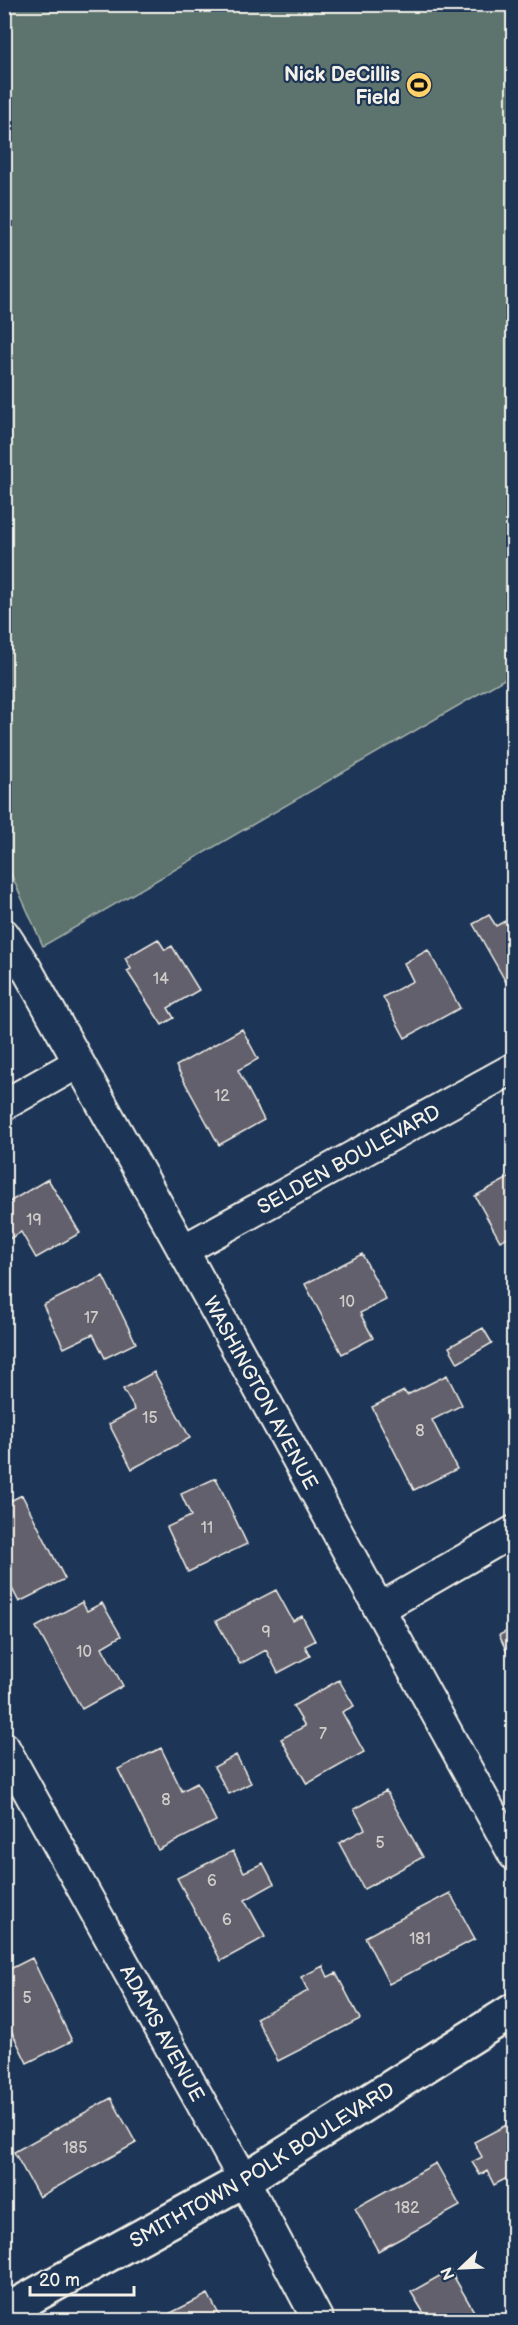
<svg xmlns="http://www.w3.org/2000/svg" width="518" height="2325" viewBox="0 0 518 2325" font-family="'Balsamiq Sans',sans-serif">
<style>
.green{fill:#5c736e;stroke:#a8b2ab;stroke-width:1.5}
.building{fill:#63616d;stroke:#f4f1e8;stroke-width:1.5}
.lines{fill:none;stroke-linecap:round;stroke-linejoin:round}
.minor-casing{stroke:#f4f1e8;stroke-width:34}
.tertiary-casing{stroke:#f4f1e8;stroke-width:38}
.path{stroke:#f4f1e8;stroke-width:4;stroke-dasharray:4.5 4.5;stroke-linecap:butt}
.minor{stroke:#1d3557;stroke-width:30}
.tertiary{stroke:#1d3557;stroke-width:33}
.labels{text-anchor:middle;stroke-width:4.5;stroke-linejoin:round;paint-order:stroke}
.number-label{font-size:16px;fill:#d0cdc9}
.poi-label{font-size:20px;font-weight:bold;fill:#f4f1e8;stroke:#1d3557;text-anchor:end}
.street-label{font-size:20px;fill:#f4f1e8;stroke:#1d3557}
</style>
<rect width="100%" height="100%" fill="#1d3557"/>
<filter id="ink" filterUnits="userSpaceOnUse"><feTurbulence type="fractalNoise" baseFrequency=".0167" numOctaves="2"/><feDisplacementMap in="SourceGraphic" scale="12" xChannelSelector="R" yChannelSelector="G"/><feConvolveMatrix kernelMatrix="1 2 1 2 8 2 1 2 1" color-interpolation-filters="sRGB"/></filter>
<g filter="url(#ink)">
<path class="green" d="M5,4L514,5L513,674L43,946L11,874L4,870Z"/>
<path class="building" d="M489,915L496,926L514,916V977L506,982L473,924Z
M158,939L165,950L172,946L199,990L168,1008L174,1018L162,1025L127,971L131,969L125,958Z
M428,950L460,1008L405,1038L383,997L413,981L404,963Z
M242,1029L258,1059L238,1070L264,1120L219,1145L176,1066Z
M514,1175V1234L500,1241L475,1196Z
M48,1179L80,1233L36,1258L21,1232L4,1242V1205Z
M362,1254L386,1300L360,1313L373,1338L342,1354L305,1284Z
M103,1276L136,1343L105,1358L93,1334L64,1348L43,1305Z
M483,1328L492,1343L458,1363L449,1347Z
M154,1372L190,1438L132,1469L109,1424L135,1410L123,1389Z
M447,1375L462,1405L432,1420L457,1469L414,1490L372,1407L404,1391L407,1395Z
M216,1478L247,1544L188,1572L167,1527L191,1516L181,1494Z
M22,1495L65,1579L19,1602L4,1573V1504Z
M276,1590L293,1621L302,1616L315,1641L305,1646L310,1656L278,1673L266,1650L240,1664L216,1621Z
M82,1602L87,1611L102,1603L121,1636L102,1647L123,1686L82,1709L36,1627Z
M514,1628V1667L499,1635Z
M339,1680L354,1706L342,1712L364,1752L307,1784L281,1739L305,1726L293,1706Z
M161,1748L182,1791L197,1783L216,1821L158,1850L118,1769Z
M236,1755L251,1783L229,1794L214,1767Z
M386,1791L423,1857L364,1889L339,1843L365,1829L354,1809Z
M233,1851L244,1872L263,1863L274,1884L245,1900L265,1937L221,1961L177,1878Z
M450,1893L475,1939L389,1984L365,1937Z
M32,1958L72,2041L27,2063L7,2022L4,2023V1972Z
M323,1966L328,1977L336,1973L360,2019L278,2061L256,2018L308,1991L301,1977Z
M111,2098L136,2143L39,2197L14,2152Z
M514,2121V2189L507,2178L494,2185L487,2171L480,2175L472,2162L482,2157L474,2142Z
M436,2163L460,2206L378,2251L355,2208Z
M450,2270L479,2320H428L411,2292Z
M208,2294L222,2320H157Z"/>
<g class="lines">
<g class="minor-casing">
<g id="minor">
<path id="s1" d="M4,934L25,966L183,1250L514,1855"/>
<path d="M4,1105L78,1063"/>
<path id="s2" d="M183,1250L514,1068"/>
<path d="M379,1609L514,1531"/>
<path id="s3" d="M4,1747L244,2180L318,2320"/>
</g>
</g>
<g class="tertiary-casing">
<g id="tertiary">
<path id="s4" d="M4,2312L244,2180L514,2010"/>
</g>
</g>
<path class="path" d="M4,877L5,878"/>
<use href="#minor" class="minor"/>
<use href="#tertiary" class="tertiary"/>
</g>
</g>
<defs>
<g id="stadium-disc" transform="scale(1.35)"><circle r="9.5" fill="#ffd166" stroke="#1d3557"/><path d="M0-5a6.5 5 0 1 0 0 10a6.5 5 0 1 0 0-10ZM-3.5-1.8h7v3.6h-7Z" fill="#111"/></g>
</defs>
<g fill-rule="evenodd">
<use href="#stadium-disc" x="419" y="85"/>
</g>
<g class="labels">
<g class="number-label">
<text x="161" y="984">14</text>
<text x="222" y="1101">12</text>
<text x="34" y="1225">19</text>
<text x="347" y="1307">10</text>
<text x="91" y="1323">17</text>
<text x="150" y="1423">15</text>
<text x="420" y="1436">8</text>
<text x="207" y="1533">11</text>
<text x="266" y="1637">9</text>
<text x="84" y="1657">10</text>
<text x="323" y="1739">7</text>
<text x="166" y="1805">8</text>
<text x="380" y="1848">5</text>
<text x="212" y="1886">6</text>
<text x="227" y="1925">6</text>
<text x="420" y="1944">181</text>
<text x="27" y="2003">5</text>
<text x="75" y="2153">185</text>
<text x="407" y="2213">182</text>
</g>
<g class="poi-label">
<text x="400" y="81">Nick DeCillis<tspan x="400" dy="23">Field</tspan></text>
</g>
<g class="street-label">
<text dy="7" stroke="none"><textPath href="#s2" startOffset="189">SELDEN BOULEVARD</textPath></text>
<text dy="7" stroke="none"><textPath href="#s1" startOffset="526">WASHINGTON AVENUE</textPath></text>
<text dy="7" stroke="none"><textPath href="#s3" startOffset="327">ADAMS AVENUE</textPath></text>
<text dy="7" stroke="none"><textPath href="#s4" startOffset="297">SMITHTOWN POLK BOULEVARD</textPath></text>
</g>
</g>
<rect width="518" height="2325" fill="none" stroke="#1d3557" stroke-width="24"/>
<rect x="12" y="12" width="494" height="2301" fill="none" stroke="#f4f1e8" stroke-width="2" filter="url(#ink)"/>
<g transform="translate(461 2268) rotate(247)" stroke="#1d3557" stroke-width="4.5" paint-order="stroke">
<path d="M0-4.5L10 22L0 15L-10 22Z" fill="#f4f1e8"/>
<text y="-9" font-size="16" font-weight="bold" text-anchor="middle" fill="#f4f1e8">N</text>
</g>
<path d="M30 2286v9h104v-9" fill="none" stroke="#f4f1e8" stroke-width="3"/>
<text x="39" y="2286" font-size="18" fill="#f4f1e8" stroke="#1d3557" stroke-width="4.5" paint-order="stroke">20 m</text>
</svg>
